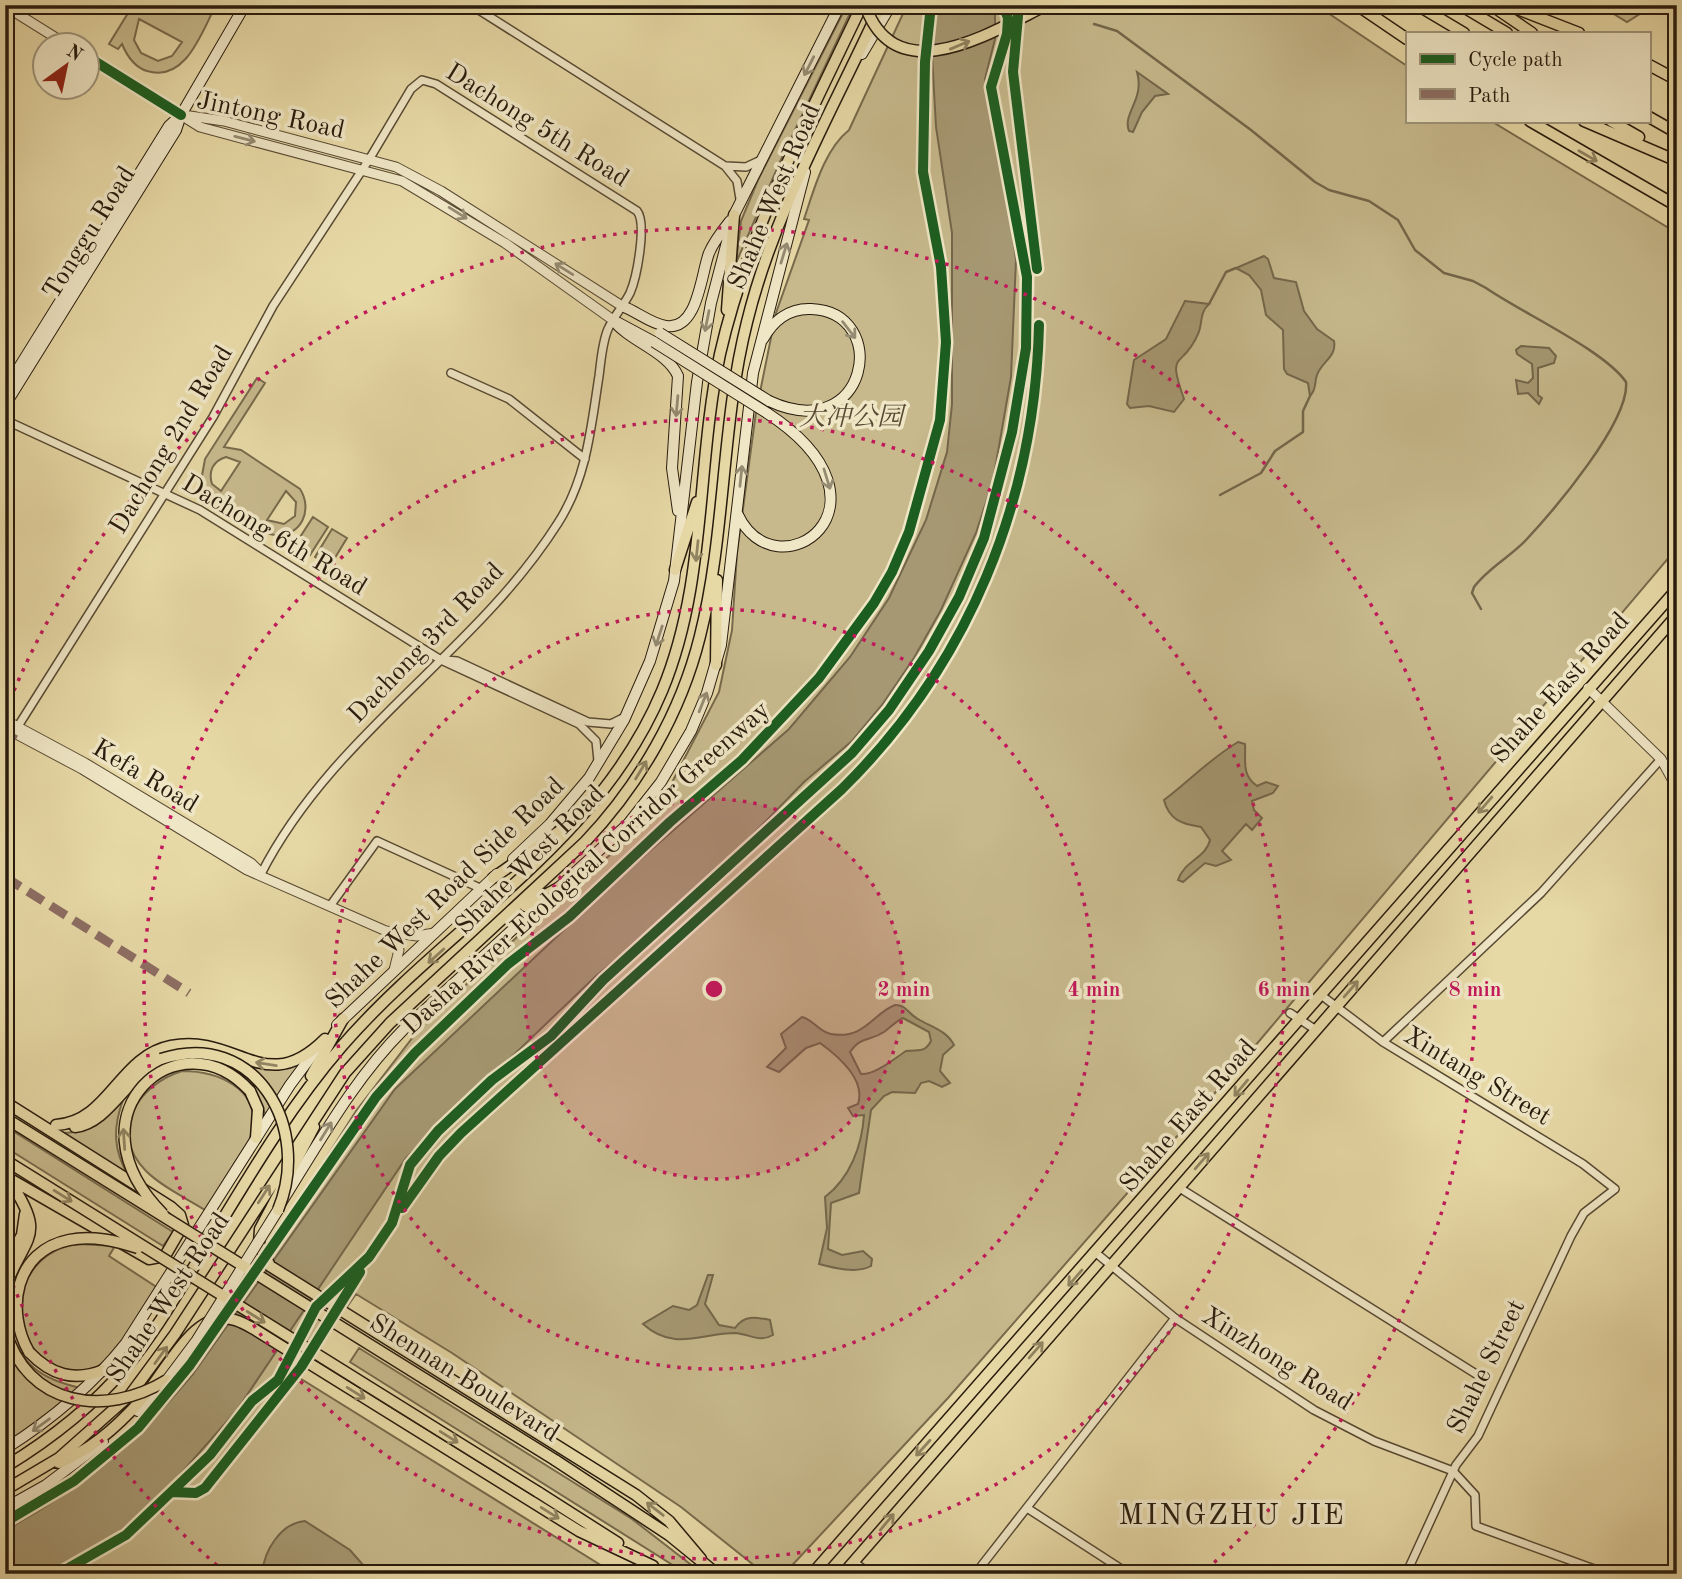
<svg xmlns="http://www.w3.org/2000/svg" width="1682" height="1579" viewBox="0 0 1682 1579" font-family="'Old Standard TT','Noto Serif SC',serif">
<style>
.green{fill:#c7b98c;stroke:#786a4c;stroke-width:2;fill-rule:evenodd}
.water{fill:#a69872;stroke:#74664a;stroke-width:2;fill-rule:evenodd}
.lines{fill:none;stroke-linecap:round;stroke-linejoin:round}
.stream{stroke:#74664a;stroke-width:2.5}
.minor-casing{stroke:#584a33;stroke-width:10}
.tertiary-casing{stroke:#584a33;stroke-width:11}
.secondary-casing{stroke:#281b0d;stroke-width:12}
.primary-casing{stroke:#281b0d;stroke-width:13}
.trunk-casing{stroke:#281b0d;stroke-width:13}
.minor{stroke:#efe6c5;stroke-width:7}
.tertiary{stroke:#efe6c5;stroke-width:9}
.secondary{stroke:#efe6c5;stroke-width:10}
.primary{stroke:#e7d9a6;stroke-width:10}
.trunk{stroke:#e7d9a6;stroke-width:10}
.secondary-bridge-casing{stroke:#281b0d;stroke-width:12;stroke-linecap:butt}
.primary-bridge-casing{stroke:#281b0d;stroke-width:13;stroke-linecap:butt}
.secondary-bridge{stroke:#efe6c5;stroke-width:10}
.primary-bridge{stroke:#e7d9a6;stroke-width:10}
.quiet{stroke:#8d6e63;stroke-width:9;stroke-dasharray:18 9;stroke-linecap:butt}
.cycleway-casing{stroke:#efe6c5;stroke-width:15}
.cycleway{stroke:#1b5e20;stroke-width:10}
.oneway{stroke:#918461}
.oneway2{stroke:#958b72}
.ring{fill:none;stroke:#c2185b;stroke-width:3.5;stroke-dasharray:3.5 7}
.labels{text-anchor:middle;stroke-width:7;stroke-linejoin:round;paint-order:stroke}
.street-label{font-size:26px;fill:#281b0d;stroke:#efe6c5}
.park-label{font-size:26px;font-style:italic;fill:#584a33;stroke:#efe6c5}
.quarter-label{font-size:30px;letter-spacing:2px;fill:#281b0d;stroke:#efe6c5}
.centre{fill:#c2185b;stroke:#efe6c5;stroke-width:3.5}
.ring-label{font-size:21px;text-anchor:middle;font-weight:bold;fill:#c2185b;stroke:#efe6c5;stroke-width:7;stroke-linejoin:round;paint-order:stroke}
</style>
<rect width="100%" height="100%" fill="#e7d9a6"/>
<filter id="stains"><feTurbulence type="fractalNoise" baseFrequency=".00286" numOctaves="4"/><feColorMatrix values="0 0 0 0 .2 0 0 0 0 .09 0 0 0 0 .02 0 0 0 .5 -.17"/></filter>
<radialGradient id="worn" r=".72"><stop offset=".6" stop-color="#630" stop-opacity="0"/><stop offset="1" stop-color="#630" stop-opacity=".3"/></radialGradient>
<path class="green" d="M133,5H216C202,31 186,83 147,71C134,67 127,56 122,44L118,49L109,44ZM139,19L182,42L172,56L158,61L141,53L134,40Z
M847,5H854L779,164L736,263L741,221L758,180Z
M907,5H1316L1407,66V121H1491L1677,233V548L1221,1086L948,1398L784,1574H765L681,1507L452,1353L356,1294L298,1377L615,1574H5V1515L72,1475L100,1455L123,1435L168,1387L286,1221L356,1111L420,1028L507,946L655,815L719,692L732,630L737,553L756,412L776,313L809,220L804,219C814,190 824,150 849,130Z
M1599,5H1654L1627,22Z
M257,378L265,383L224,447L241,450L300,489C313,509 302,537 275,535C258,533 206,497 201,481L205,459ZM226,457L240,462L221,491L212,484C208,471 213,461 226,457ZM286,491L296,502L295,516L284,524L267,520Z
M313,517L328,527L310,555L295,545Z
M332,529L347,538L330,566L315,557Z
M223,1065L276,1069L299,1065L266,1115L251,1086Z
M182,1071C217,1071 261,1088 252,1131C247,1155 219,1189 205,1210C186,1198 162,1187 146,1171C107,1131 138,1085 182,1071Z
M123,1100C113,1127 113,1150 128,1175L62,1133C87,1133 107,1119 123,1100Z
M5,1126L173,1232L163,1246L5,1147Z
M79,1244L115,1246L109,1256L158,1288C140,1314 123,1352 95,1368C86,1373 78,1371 69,1370C3,1362 2,1253 79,1244Z
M7,1328C23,1365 40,1379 81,1388L5,1445Z
M359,1348L632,1519L703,1574H687L350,1362Z"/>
<path class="water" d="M936,5L995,7V39L985,79L1000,137L1016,260L1011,377L993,481L976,533L941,610L914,658L882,705L852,741L804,782L689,900L596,976L406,1158L237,1410L163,1494L112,1538L50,1574H5V1530C80,1490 139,1439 193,1374L395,1089L620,877L789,729L850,657L889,598L926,520L947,452L952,404V233L936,127L931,37Z
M1137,72L1168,94L1155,96L1142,112L1133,132L1129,131C1122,113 1145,100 1137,72Z
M1264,256L1268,259L1274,278L1296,282L1304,311L1317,329L1334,341C1337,357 1322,361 1317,375C1314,383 1317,389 1310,396L1308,383L1287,374L1284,369L1283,330L1266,315L1261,290L1249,275L1236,268Z
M1185,301L1209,304C1199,313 1203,323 1198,334C1182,371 1166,348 1184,399L1174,412L1149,406L1130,408L1127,404L1134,360L1166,339Z
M1521,346L1549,348L1556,356L1554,363L1538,368V395L1542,398L1539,404L1528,393L1518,394L1516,380L1528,383L1533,378L1532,364L1517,354L1516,350Z
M1238,742L1245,744C1246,760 1241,775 1257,786L1266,782L1278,786L1273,793L1252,801L1254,810L1262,818L1252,830L1246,824L1222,851L1231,860L1216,866L1205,863L1183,882L1178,880C1184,861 1206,858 1210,840L1201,827C1182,824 1169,820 1164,800C1189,781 1211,758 1238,742Z
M895,1005C907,1005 908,1014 918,1019C931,1027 946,1030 954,1045L943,1055L940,1071L950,1083L942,1087L929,1081L921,1083L915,1093L892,1092L884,1096L871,1110L859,1193L831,1203L828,1249L842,1255L863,1251L872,1259L871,1266C857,1274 834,1268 819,1264L827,1228L825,1197C850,1178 862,1146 864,1115L853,1116L848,1108L858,1104C866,1080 838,1056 820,1043L806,1048L779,1072L767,1067L786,1048L781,1034L802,1017C814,1020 819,1032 831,1034C865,1040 873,1013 895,1005ZM903,1018L929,1032L931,1041C924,1054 918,1049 906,1051C894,1059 875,1075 861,1074L850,1052C862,1035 869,1042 884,1032C891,1027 895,1022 903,1018Z
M708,1275H713L705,1304L719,1325L735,1328C744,1315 755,1317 770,1320L773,1335C759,1343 750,1334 735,1333C702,1333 674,1352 643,1324L673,1306L689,1310L697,1305Z
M305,1521L350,1550L371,1574H262C264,1550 281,1523 305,1521Z"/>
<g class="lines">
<path class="stream" d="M1094,24L1117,31L1251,130L1315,182L1329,190L1369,201L1398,220L1415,250L1444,273L1473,281L1486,288C1522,313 1604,350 1626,382C1630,421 1554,510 1526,540C1510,557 1488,568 1474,587L1472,593L1481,609
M1209,304L1226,272L1236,268
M1220,495L1261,473L1275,451L1303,432V411L1310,396"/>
<g class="minor-casing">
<path id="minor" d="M471,5L725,166L737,181L740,199
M726,166L746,167L761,160
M451,373L509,399L585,459
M5,420L200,510L441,660L579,724L596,741L598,761
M446,660L457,661L588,722L611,724L625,717
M15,731L213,417L273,306L370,158L411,89L422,80L436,84L637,211C647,223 637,277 630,293C624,305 614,316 608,329C602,343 601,361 599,376C591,427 587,478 558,523C475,654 333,733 261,874
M330,906L377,841L482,889
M1321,995L1383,1042L1583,1164L1615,1189L1584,1213L1571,1236L1478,1436L1456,1465L1406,1574
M1290,1013L1316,1030
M1383,1042L1541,893L1661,759
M1178,1187L1484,1379
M1096,1253L1175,1318L1314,1410L1374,1441L1453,1471L1475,1495L1476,1526L1608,1574
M1027,1508L1129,1574
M854,1562L870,1574
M975,1574L1175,1318"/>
</g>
<g class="tertiary-casing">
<path id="tertiary" d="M5,6L69,46
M88,57L200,127L402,181L505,243L613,320
M183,115L224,121L396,167L441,191L622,306
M1588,688L1661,759L1677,788
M5,720L85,763L251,863L260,872
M5,728L82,769L247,870L386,931L417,936L434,933
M387,932L399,950L394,970"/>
</g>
<g class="secondary-casing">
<path id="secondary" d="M862,54L891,5
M622,306C636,311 651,324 666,326C698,331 701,274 709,253C714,241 722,231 730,221
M613,320C630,342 667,351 678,376L672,468L678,511
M613,320L654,342
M763,339C773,321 789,308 811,309C892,312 868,447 769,401
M5,390L169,126L181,115
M5,405L176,130L181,115L245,5
M737,513C776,598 908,505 767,413
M513,859L550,824L589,778L624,720L650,661L674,581L697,382L711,303L734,215L840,5
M337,1025L497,874
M281,1203C319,1143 353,1080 404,1029L628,824L661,782L691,731L707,693L721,645L753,373L805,172
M138,1411L163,1383
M5,1449C51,1420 92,1386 126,1343L290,1085L316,1050
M5,1508L46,1485L103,1442"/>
</g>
<g class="primary-casing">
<path id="primary" d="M1357,5L1407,39
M1507,5L1579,33
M1649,65L1677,80
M1530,121L1677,206
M727,310L734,215
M675,570L697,502
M716,665L717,580
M493,878L571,823
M525,906L564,885
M311,1076L343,1019
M250,1091L258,1109L256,1138
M5,1102L171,1207L180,1215L183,1225L165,1256L149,1259L5,1176
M56,1125C109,1122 119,1056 171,1046C237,1033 265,1099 325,1039
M75,1127C109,1123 126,1077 161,1059
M314,1127L260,1229L259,1244L270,1266L636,1495L669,1521L701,1559
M5,1266L22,1235L25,1214
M5,1288C25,1234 48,1238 9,1180
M29,1352C51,1375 74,1382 104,1370
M555,1460L669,1535L717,1574
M59,1463C91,1450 118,1426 141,1400C162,1377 187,1324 218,1319C231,1316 243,1323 254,1329L579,1531L653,1566
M5,1467C51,1439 92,1407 127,1366C153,1335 174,1299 195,1265C241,1190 285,1112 342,1046C448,924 597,846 662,691C707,583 696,466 720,354C748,231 808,119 862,5
M5,1490L59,1458L130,1395L175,1334L345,1073L390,1023L585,842C639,785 681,713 700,636C726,533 721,425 747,322C774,211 834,108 881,5
M538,1492L618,1543
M812,1574L1677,589
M843,1574L1677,615"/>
</g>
<g class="trunk-casing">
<path id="trunk" d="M1417,5L1464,33
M1460,5L1507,33
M1491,5L1532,33
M1649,117L1677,133
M1584,121L1677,161
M1611,121L1639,137"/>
</g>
<use href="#minor" class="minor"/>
<use href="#tertiary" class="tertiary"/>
<use href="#secondary" class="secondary"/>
<use href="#primary" class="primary"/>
<use href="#trunk" class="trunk"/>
<g class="secondary-bridge-casing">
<path id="secondary-bridge" d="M660,333L769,401
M654,342L767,413
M167,1380L197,1340L278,1210"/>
</g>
<g class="primary-bridge-casing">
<path id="primary-bridge" d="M865,5C896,94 993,31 1047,5
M161,1059C256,1028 312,1129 278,1210
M7,1119L555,1460
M5,1160L538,1492
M163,1214C64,1115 179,1013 250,1091
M5,1329C27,1407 105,1418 167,1380
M29,1352C5,1310 15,1251 69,1240C92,1235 116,1241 138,1248"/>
</g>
<use href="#secondary-bridge" class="secondary-bridge"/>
<use href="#primary-bridge" class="primary-bridge"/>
<path class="quiet" d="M5,749L15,732
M5,877L189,993"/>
<g class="cycleway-casing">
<path id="cycleway" d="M1019,5L1013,72L1037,269
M88,57L181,115
M402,1208L439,1156L461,1133L842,789C968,665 1035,502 1039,325
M172,1492L196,1493L205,1488L301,1367L360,1272
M5,1522L74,1481L138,1428L190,1365L376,1097L415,1053L508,964L569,917L670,822L742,760L819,678L874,603L892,572L909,532L940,420L946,342L941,267L923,172L925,62L931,5
M58,1574L126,1535L210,1455L252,1401L278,1380L316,1307L369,1257L392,1223L410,1165L438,1131L492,1080L551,1036L603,980L852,753L889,710L929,651L959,597L984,538L1012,432L1026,348L1027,277L991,87L1007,34L1008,18L1003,5"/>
</g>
<use href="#cycleway" class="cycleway"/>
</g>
<defs><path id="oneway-shaft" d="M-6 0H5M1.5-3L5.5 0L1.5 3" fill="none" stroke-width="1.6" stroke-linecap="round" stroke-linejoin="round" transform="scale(1.75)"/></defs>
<g class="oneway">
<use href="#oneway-shaft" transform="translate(960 45) rotate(-23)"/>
<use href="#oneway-shaft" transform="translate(1588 156) rotate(30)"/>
<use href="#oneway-shaft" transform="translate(697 551) rotate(96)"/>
<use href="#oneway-shaft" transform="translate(641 770) rotate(-59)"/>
<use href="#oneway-shaft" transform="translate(1485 805) rotate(131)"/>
<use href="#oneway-shaft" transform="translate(436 956) rotate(138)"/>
<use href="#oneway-shaft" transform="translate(1351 989) rotate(-49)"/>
<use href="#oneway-shaft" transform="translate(266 1064) rotate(-171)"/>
<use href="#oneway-shaft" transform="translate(1241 1088) rotate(130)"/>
<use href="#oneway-shaft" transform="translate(124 1139) rotate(-94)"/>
<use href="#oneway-shaft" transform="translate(1202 1161) rotate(-49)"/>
<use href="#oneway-shaft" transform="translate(264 1194) rotate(-57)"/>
<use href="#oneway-shaft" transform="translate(63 1196) rotate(32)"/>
<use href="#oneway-shaft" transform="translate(1075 1278) rotate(131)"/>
<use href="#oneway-shaft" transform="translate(256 1317) rotate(32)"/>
<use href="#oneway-shaft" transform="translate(1036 1350) rotate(-49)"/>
<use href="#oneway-shaft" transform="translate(161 1355) rotate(-54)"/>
<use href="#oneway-shaft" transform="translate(356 1393) rotate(32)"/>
<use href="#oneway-shaft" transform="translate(449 1437) rotate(32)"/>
<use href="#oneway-shaft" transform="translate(923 1448) rotate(132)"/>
<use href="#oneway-shaft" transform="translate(655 1509) rotate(-142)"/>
<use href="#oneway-shaft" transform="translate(550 1513) rotate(32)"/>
<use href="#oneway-shaft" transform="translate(887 1522) rotate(-50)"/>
</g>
<g class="oneway2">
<use href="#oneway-shaft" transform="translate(809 66) rotate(117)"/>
<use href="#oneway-shaft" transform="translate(245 139) rotate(14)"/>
<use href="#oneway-shaft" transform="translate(458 213) rotate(32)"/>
<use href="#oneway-shaft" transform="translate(784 253) rotate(-73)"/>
<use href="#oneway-shaft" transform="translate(564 269) rotate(-148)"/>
<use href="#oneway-shaft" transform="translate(707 321) rotate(101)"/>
<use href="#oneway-shaft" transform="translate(849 330) rotate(52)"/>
<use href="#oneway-shaft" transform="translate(677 406) rotate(95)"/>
<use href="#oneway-shaft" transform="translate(741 476) rotate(-84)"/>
<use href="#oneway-shaft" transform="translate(827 479) rotate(73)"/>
<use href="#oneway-shaft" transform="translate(659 636) rotate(108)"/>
<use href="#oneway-shaft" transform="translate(703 702) rotate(-68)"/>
<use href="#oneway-shaft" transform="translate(326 1131) rotate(-58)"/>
<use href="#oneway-shaft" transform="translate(41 1425) rotate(144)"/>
</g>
<circle cx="714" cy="989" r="190" fill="#c2185b" fill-opacity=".12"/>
<g class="ring">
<circle cx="714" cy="989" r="190"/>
<circle cx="714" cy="989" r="380"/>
<circle cx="714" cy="989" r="570"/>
<path d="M225 1572A761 761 0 0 1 6 1268M6 710A761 761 0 1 1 1203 1572"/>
</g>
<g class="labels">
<g class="street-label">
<text transform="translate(271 114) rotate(12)" y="9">Jintong Road</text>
<text transform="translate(538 124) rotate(32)" y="9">Dachong 5th Road</text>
<text transform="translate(773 196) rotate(-67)" y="9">Shahe West Road</text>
<text transform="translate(88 232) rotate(-58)" y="9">Tonggu Road</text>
<text transform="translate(170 439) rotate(-59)" y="9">Dachong 2nd Road</text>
<text transform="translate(275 534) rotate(31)" y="9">Dachong 6th Road</text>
<text transform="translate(425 642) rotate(-46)" y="9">Dachong 3rd Road</text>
<text transform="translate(1559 687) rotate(-48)" y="9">Shahe East Road</text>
<text transform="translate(146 775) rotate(31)" y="9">Kefa Road</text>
<text transform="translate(529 859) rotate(-45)" y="9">Shahe West Road</text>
<text transform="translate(585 867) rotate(-42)" y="9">Dasha River Ecological Corridor Greenway</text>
<text transform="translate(444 892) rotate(-44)" y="9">Shahe West Road Side Road</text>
<text transform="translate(1478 1075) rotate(31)" y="9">Xintang Street</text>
<text transform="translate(1187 1115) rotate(-49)" y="9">Shahe East Road</text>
<text transform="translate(167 1297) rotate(-56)" y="9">Shahe West Road</text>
<text transform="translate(1278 1358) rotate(32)" y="9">Xinzhong Road</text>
<text transform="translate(1485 1366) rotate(-64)" y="9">Shahe Street</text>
<text transform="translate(465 1377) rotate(32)" y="9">Shennan Boulevard</text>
</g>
<g class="park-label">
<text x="851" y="425">大冲公园</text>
</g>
<g class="quarter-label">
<text x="1232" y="1524">MINGZHU JIE</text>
</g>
</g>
<circle cx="714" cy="989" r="10" class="centre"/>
<g class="ring-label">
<text x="904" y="996">2 min</text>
<text x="1094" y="996">4 min</text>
<text x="1284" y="996">6 min</text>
<text x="1475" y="996">8 min</text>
</g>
<rect width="1682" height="1579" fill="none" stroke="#e7d9a6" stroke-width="28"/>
<rect x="7" y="7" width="1668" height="1565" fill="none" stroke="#281b0d" stroke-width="3.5"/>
<rect x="14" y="14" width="1654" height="1551" fill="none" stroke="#281b0d" stroke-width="2"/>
<rect x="1406" y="32" width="245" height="91" fill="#efe6c5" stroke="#9f957b" stroke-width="2"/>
<rect x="1420" y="54" width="35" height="10" fill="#1b5e20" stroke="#9f957b" stroke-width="2"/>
<text x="1468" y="66" font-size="21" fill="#281b0d">Cycle path</text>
<rect x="1420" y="89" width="35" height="10" fill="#8d6e63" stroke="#9f957b" stroke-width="2"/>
<text x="1468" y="102" font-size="21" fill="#281b0d">Path</text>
<g transform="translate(66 66) rotate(33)"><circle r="33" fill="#efe6c5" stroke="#9f957b" stroke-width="2"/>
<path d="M0-5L12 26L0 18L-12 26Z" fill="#8f2418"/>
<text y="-10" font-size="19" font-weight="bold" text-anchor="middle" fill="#281b0d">N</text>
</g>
<rect width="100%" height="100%" filter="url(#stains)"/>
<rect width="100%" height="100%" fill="url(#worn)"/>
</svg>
